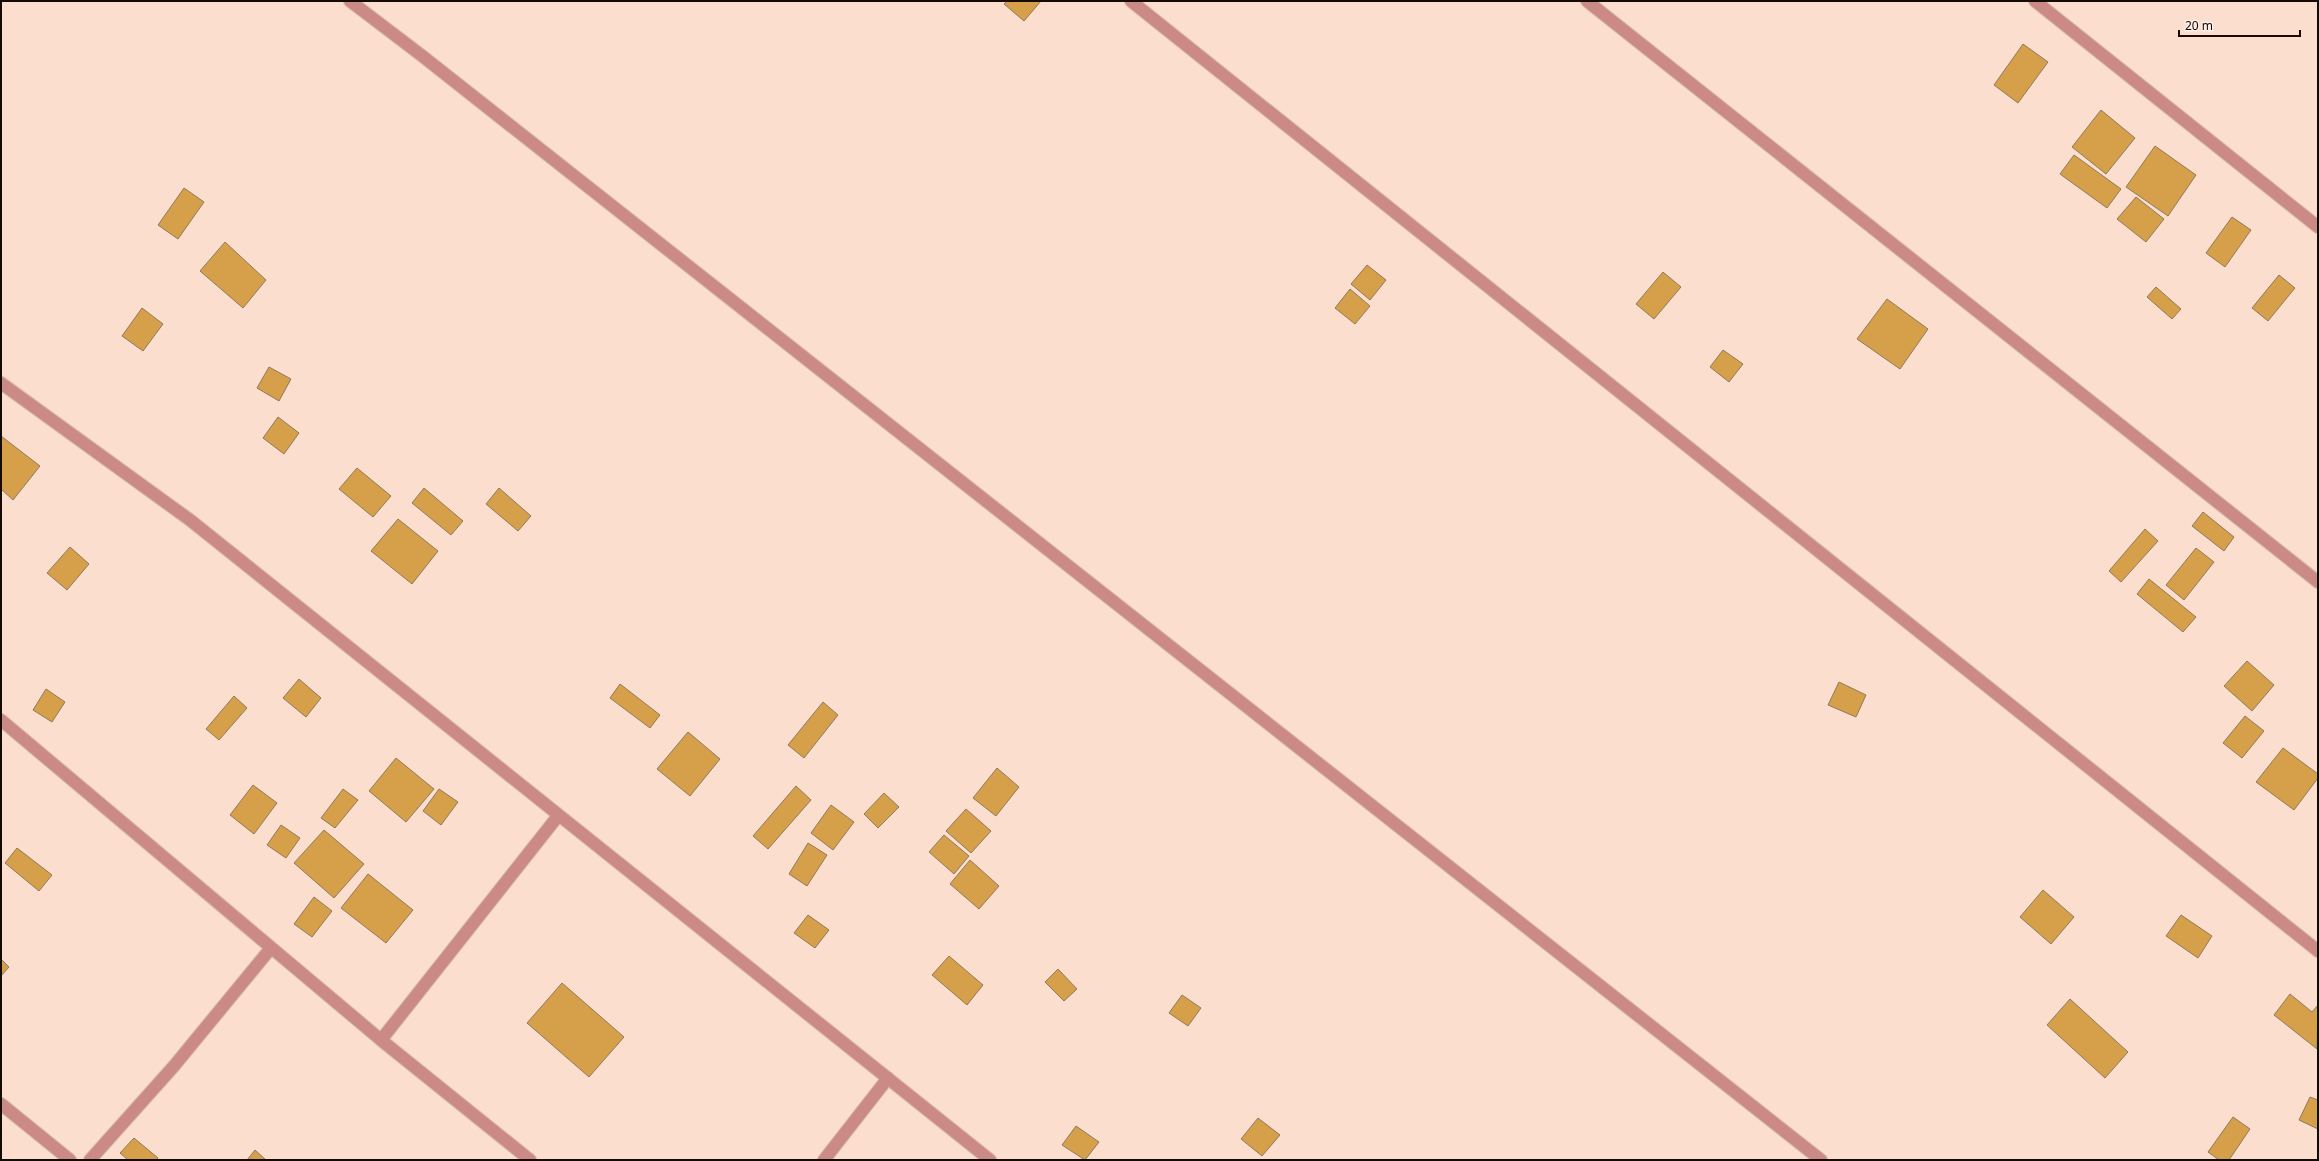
<svg xmlns="http://www.w3.org/2000/svg" width="2319" height="1161" viewBox="0 0 2319 1161" font-family="'Noto Sans',sans-serif">
<style>
.building{fill:#d69f49;stroke:#8f7a5d}
.lines{fill:none;stroke-linecap:round;stroke-linejoin:round}
.minor-casing{stroke:#d6bcae;stroke-width:14}
.minor{stroke:#cc8a86;stroke-width:12}
</style>
<rect width="100%" height="100%" fill="#fbdece"/>
<path class="building" d="M1007,1H1041L1024,21L1004,4Z
M2023,44L2048,62L2018,103L1994,85Z
M2101,110L2135,138L2106,174L2072,147Z
M2155,146L2196,175L2168,216L2126,187Z
M2074,155L2121,189L2107,208L2060,174Z
M184,188L204,202L178,239L158,225Z
M2136,197L2164,219L2146,242L2117,219Z
M2232,217L2251,230L2225,267L2206,253Z
M225,242L266,280L243,308L200,271Z
M1367,265L1386,280L1370,300L1351,284Z
M1663,272L1681,287L1654,319L1636,304Z
M2279,275L2295,288L2268,321L2252,308Z
M2156,287L2181,309L2172,319L2147,297Z
M1350,289L1370,306L1355,324L1335,308Z
M1887,299L1928,329L1900,369L1857,339Z
M142,308L163,324L143,351L122,336Z
M1723,350L1743,364L1729,382L1710,367Z
M269,367L291,379L279,401L257,388Z
M278,417L299,433L284,454L263,438Z
M1,436L40,466L13,500L1,489Z
M357,468L391,496L373,517L339,489Z
M424,488L463,521L451,535L412,503Z
M499,488L531,516L518,531L486,504Z
M2203,512L2234,537L2224,551L2192,526Z
M398,519L438,551L412,584L371,551Z
M2145,529L2158,541L2121,582L2109,571Z
M70,547L89,564L67,590L47,573Z
M2196,548L2214,562L2184,600L2166,585Z
M2149,579L2196,617L2183,632L2137,594Z
M2247,661L2274,685L2252,711L2224,686Z
M299,679L321,698L306,717L283,698Z
M1839,682L1866,695L1856,717L1828,705Z
M620,684L660,715L650,728L610,698Z
M46,689L65,702L52,722L33,710Z
M234,696L247,708L219,740L206,729Z
M823,702L838,715L804,758L788,745Z
M2245,716L2264,731L2242,758L2223,743Z
M688,732L720,759L690,796L657,769Z
M2283,748L2318,774V778L2294,810L2256,782Z
M396,758L434,789L406,822L369,791Z
M997,768L1019,787L996,816L973,798Z
M253,785L277,803L254,834L230,815Z
M796,786L811,800L768,849L753,836Z
M343,789L358,800L335,828L321,818Z
M439,789L458,802L441,825L423,811Z
M884,793L899,807L878,828L864,814Z
M831,805L854,822L833,850L811,833Z
M966,809L991,831L971,853L946,831Z
M281,825L300,838L286,858L267,845Z
M324,830L364,864L334,898L294,863Z
M944,835L969,856L954,874L929,852Z
M808,843L827,855L807,886L789,874Z
M17,848L52,875L39,891L5,863Z
M970,860L999,886L979,909L950,884Z
M368,874L413,910L386,943L341,908Z
M2043,890L2074,917L2051,944L2020,917Z
M314,897L332,911L312,937L294,924Z
M808,915L829,930L815,948L794,933Z
M2181,915L2212,936L2198,958L2166,936Z
M949,956L983,985L967,1005L932,975Z
M1,959L9,967L1,976Z
M1058,969L1077,989L1064,1001L1045,982Z
M562,983L624,1037L589,1077L527,1023Z
M2290,994L2312,1012L2318,1005L2317,1049L2274,1015Z
M1182,995L1201,1008L1188,1026L1169,1013Z
M2070,999L2128,1052L2105,1078L2047,1025Z
M2310,1097L2318,1100V1129L2299,1120Z
M2233,1117L2250,1129L2229,1160H2219L2208,1152Z
M1258,1118L1280,1135L1262,1156L1241,1139Z
M1076,1126L1099,1142L1085,1160L1062,1145Z
M134,1138L158,1158L156,1160H128L120,1153Z
M255,1150L266,1160H247Z"/>
<g class="lines">
<g class="minor-casing">
<path id="minor" d="M350,1L421,55L1821,1160
M1131,1L2318,951
M1587,1L2318,582
M2035,1L2318,227
M1,383L190,520L990,1160
M1,720L381,1040L558,816
M381,1040L530,1160
M1,1104L70,1160
M90,1160L174,1066L271,948
M824,1160L888,1078"/>
</g>
<use href="#minor" class="minor"/>
</g>
<rect width="2319" height="1161" fill="none" stroke="#160a05" stroke-width="4"/>
<path d="M2179 30v6h121v-6" fill="none" stroke="#160a05" stroke-width="2"/>
<text x="2185" y="30" font-size="12" fill="#160a05" stroke="#fdeee6" stroke-width="3" paint-order="stroke">20 m</text>
</svg>
